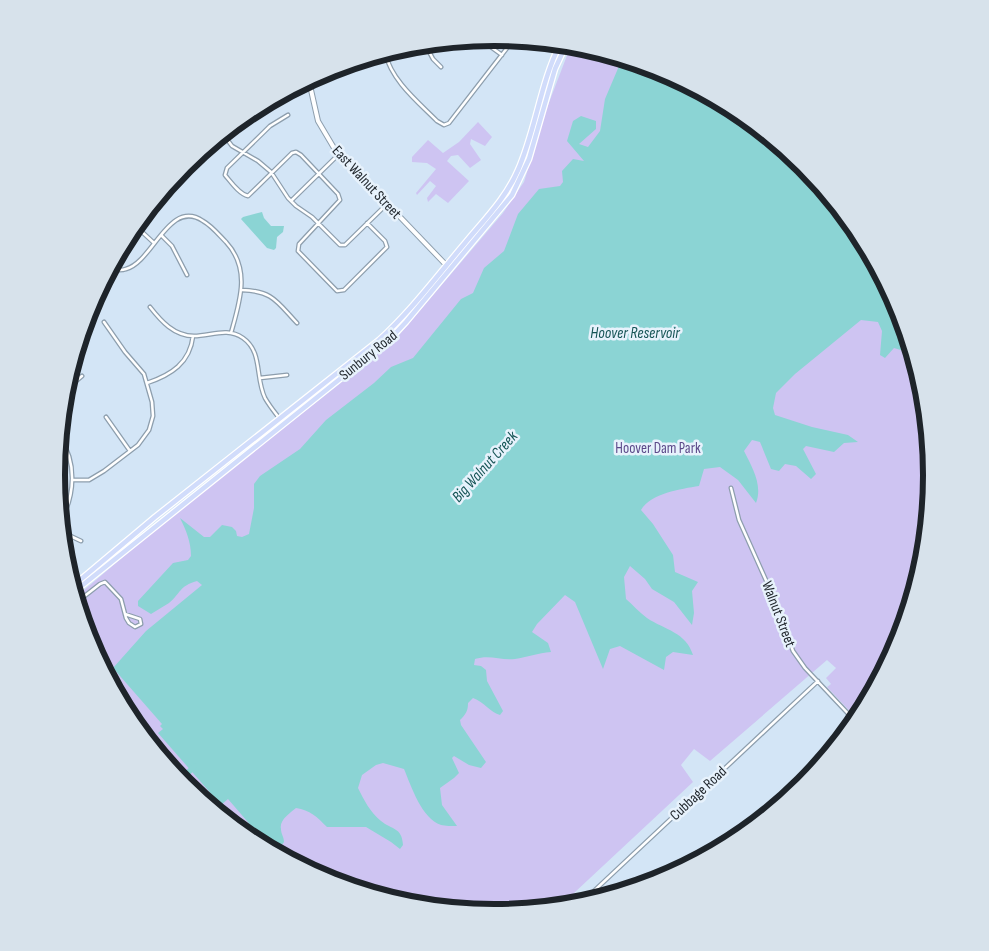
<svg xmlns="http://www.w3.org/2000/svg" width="989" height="951" viewBox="0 0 989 951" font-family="'Sofia Sans Condensed',sans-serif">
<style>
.green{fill:#cec4f2}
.water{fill:#8bd4d4}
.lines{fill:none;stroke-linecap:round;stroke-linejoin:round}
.river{stroke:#8bd4d4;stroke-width:5.5}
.street-casing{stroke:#8d9ead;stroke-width:5}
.secondary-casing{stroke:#8d9ead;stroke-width:6}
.primary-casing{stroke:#fff;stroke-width:7}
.street{stroke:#fff;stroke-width:2.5}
.secondary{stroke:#fff;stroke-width:4}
.primary{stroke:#d1dcfb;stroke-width:4.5}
.labels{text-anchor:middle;stroke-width:5;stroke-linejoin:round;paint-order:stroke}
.street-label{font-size:15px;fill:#1e242a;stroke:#e7f2fc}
.park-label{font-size:15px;fill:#5b4989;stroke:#e7f2fc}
.water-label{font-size:16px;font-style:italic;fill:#155455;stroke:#e7f2fc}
.rim{fill:none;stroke:#1e242a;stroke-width:6}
</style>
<rect width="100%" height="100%" fill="#d3e5f6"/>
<path class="green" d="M571,45L580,46L662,71L899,308L924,390L932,476L924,561L899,643L858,720L827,687L831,684L826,678L836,668L827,660L710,761L694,749L681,765L693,782L559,907L494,913L409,905L327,880L251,840L185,785L130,719L90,643L76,597L164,522L394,341L503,213L524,182L545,113Z
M478,122L492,137L485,146L471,139L470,144L481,160L470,168L458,155L451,156L447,161L469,181L448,203L436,194L428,202L427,198L436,186L430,181L417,195L416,193L436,169L427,163L412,162V157L428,140L443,153L459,142Z
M183,168L191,175L128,236L130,232Z"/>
<path class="water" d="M622,59L662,71L738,111L804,166L859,232L899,308L919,374L904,351L894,348L885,358L880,355L882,331L878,322L861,320L795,374L776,393L773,408L775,415L812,427L848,435L858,442L844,443L834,452L806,446L803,449L816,474L811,479L796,466L785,464L779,471L771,469L760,442L752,440L744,451C752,467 763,485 756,503L738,480L720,467L704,469L699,486C681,489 651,493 641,510L653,524L673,555L675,572L698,582L692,591L694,613L692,625L674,602L652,589L645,579L630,566L624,577L626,599C633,605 640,613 647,618C665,630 686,632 693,655L673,652L666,657L664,670L620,646L610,649L603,669L575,602L565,595L537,624L532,632L548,643L551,652C538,653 527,657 515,659C501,661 490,654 475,659L474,665L481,666L486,670L487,681L503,711L500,715C491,713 484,702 473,698L468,703C468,711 466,714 460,720L461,725L486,762L481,768L469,765L454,756L452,758L459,773L454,778L440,788L442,805L457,826C452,826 445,826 441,825C422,819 411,786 404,769L383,763L376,765L362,775L358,788C364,800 370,812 381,821C392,830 402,827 403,845L400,849L391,842L366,827H327C317,817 310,810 296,808C290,813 279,820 281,829C281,834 284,837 284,842L281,846L272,850L228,799L221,805L158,733L163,729L160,726L162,724L113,668L146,631L202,585L197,581C179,586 181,593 169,603C163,607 157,610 151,614L138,606V601L173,563L188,560L191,556C191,542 186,530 180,518L204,537H210L222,525L232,527L236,531L237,536L242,537L249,534L254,508V484L260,476L300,449L326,420L374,383L391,367L413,358L461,299L473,293L484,268L504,251L518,214L539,189L560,186L563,182L562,171L573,159L584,161L567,141L573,121L581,116L596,121V129L579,144L588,147L600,131L605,99Z
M262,212L264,218L271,226H284L283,232L277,237L276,248L274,250L267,248L241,219L243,217Z
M151,739L211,807L185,785L149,741Z"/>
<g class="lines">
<path class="river" d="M180,780L195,766"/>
<g class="street-casing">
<path id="street" d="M476,39L484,42L502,55
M425,44L433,59L441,67
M385,53C392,81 417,101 437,121L444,125L449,123L514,39
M288,115L270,126L227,168L225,175C231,182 239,194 248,196L292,153L296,152L301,155L338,194L340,200L299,244L298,251L337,291L344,290L387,247L385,241L367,223
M223,134L232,146L258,161L271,172L288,198L296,206L312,217L340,245H345L387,204
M291,201L339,154
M140,230L154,243
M161,235L172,246L187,275
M111,269C116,270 121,271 126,269C153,262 169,198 203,221C212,226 219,235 226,242C251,269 240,301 231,333
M242,290C273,291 277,302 297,323
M150,307C161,321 174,336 194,336C211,336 227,327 243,338C263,352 255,378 265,398C270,407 277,415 283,423
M260,378L287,375
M147,383C171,375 190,363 193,336
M65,393L70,386L82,376
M106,417L130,451
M60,438C77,462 75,495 61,520
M72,480H89L104,471L138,445L149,430L153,416L152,402L144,374L125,352L104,322
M731,488L739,520L769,587L793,651L805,668L856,722
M59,500L68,503
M62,532L81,541
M72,586L83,598
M77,602L100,584L105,582L121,599L126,618L129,623L135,627L141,624L140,619L125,614
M579,905L818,681"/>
</g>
<g class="secondary-casing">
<path id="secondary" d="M309,81L318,121L334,148L448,267"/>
</g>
<g class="primary-casing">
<path id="primary" d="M73,586L155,517L379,340C411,311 437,276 465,243C484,220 506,198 518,170C536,129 540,84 560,44
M74,592L391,338L406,322L512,195L529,159L555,69L566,45"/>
</g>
<use href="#street" class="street"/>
<use href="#secondary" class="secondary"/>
<use href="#primary" class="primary"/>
</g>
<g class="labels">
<g class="street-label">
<text transform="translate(367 182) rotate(47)" y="5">East Walnut Street</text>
<text transform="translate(368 355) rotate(-39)" y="5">Sunbury Road</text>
<text transform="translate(779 614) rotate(69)" y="5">Walnut Street</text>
<text transform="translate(698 793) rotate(-43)" y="5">Cubbage Road</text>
</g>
<g class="park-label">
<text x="658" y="453">Hoover Dam Park</text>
</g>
<g class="water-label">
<text x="635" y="338">Hoover Reservoir</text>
<text transform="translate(484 466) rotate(-48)" y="6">Big Walnut Creek</text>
</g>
</g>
<path d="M0 0H989V951H0ZM65 475a429 429 0 1 1 858 0a429 429 0 1 1-858 0Z" fill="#d7e2eb" fill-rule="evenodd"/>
<path class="rim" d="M65 475a429 429 0 1 1 858 0a429 429 0 1 1-858 0Z"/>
</svg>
